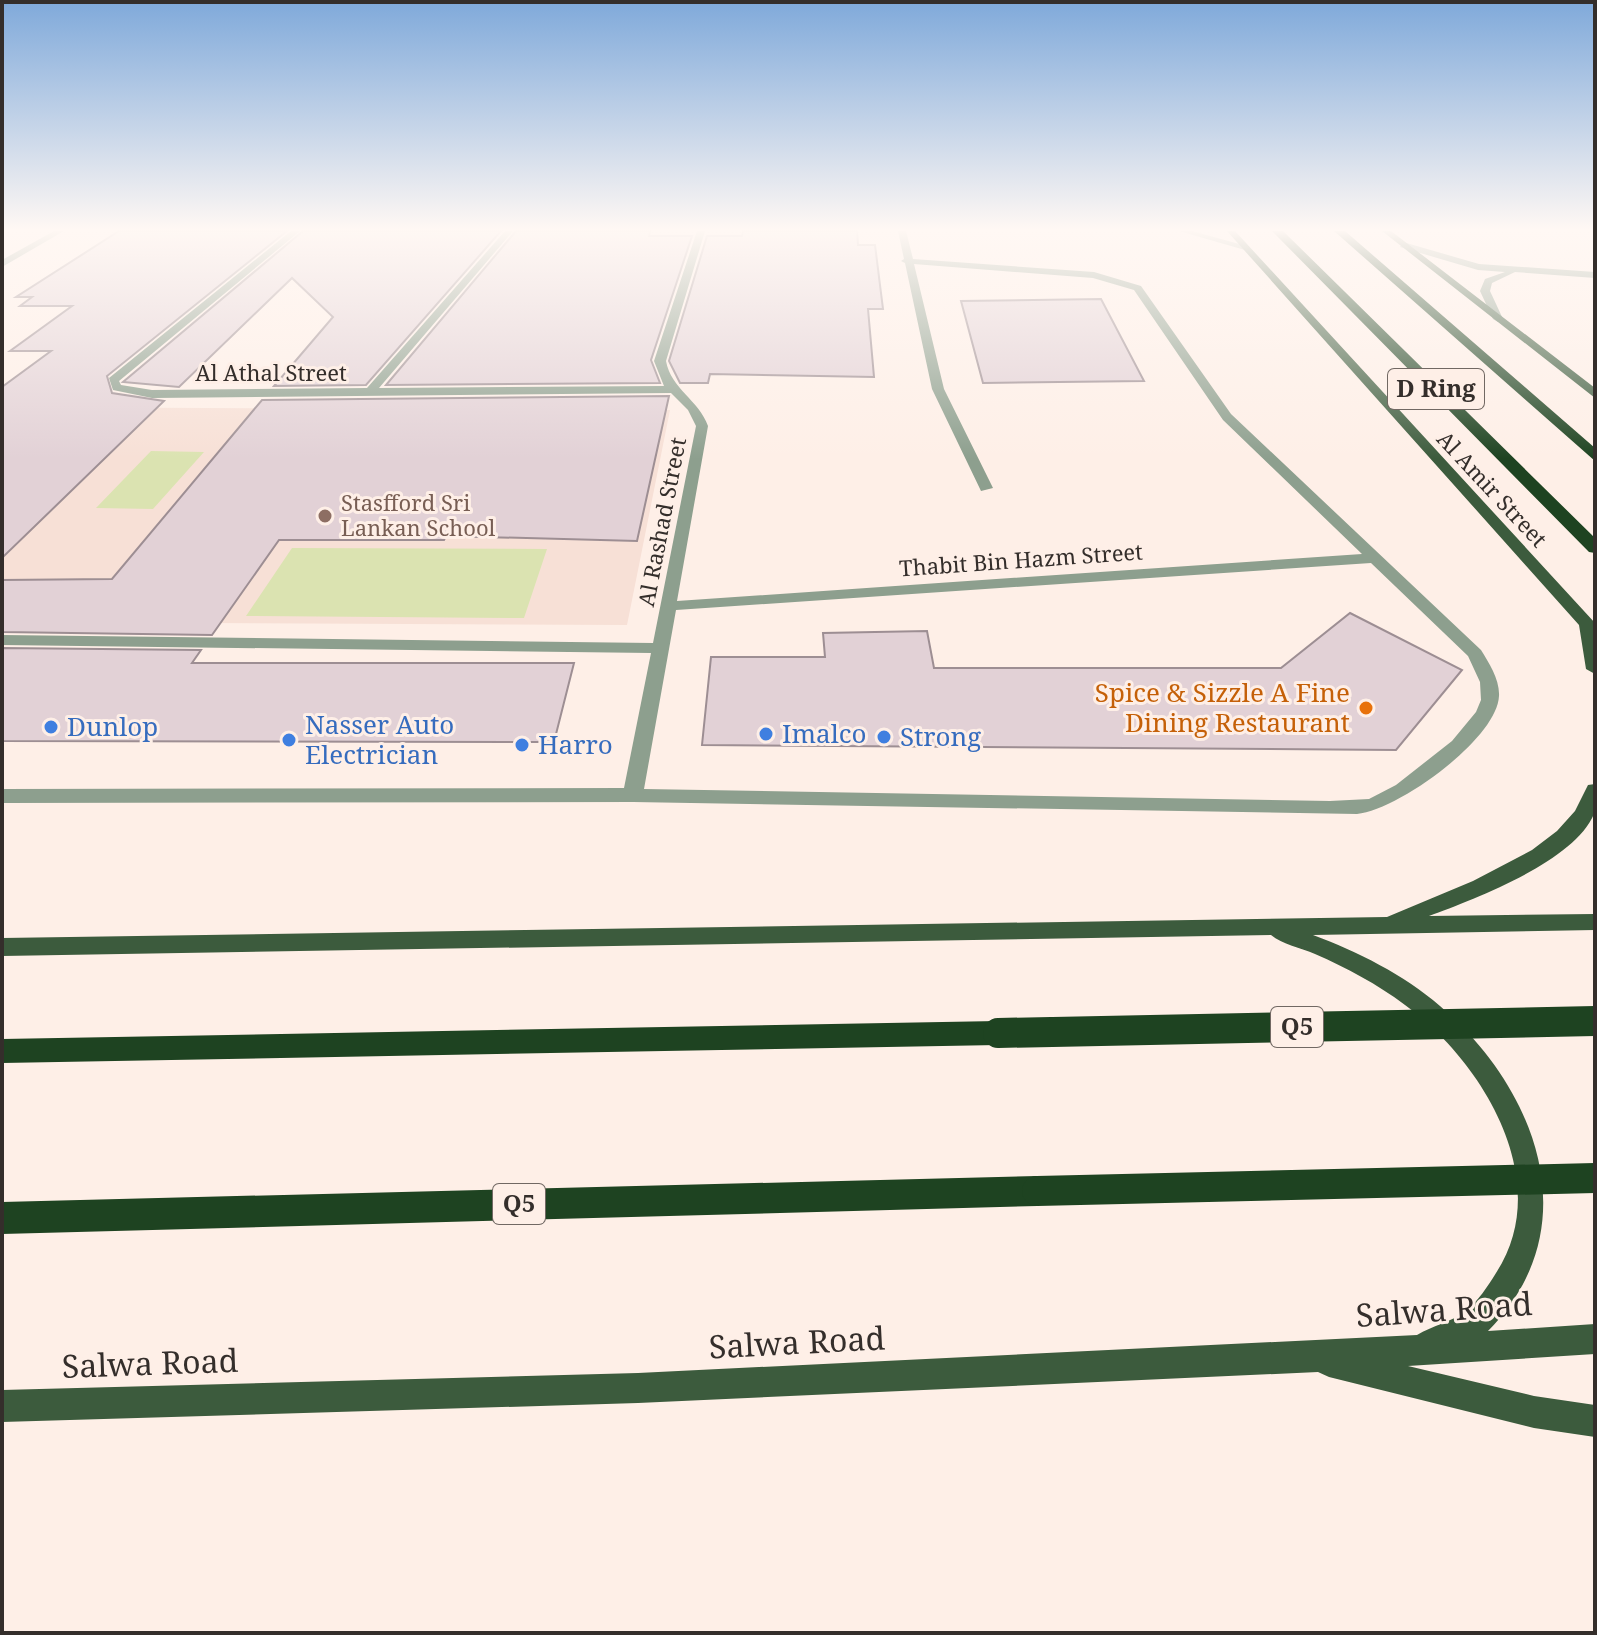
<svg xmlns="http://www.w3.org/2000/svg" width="1597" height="1635" viewBox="0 0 1597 1635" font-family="'Noto Serif',serif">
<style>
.built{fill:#f7e0d6}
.green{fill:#dbe3b1}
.building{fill:#e2d1d6;stroke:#9d8e93;stroke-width:2}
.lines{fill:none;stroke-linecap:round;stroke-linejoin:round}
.minor{fill:#8d9f8e;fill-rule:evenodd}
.major{fill:#3c5b3d;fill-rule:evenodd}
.highway{fill:#1e4321;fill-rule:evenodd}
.highway-bridge{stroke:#1e4321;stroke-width:30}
.education-dot{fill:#8d6e63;stroke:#feefe7;stroke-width:3}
.food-dot{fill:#e8710a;stroke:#feefe7;stroke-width:3}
.shop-dot{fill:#3f7fe0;stroke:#feefe7;stroke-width:3}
.labels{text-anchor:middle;stroke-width:6;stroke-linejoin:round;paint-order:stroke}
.far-street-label{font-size:22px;fill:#342e2b;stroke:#feefe7}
.far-education-label{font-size:22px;fill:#785e54;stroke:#feefe7;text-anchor:start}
.shield{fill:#feefe7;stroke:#716863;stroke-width:2}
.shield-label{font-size:24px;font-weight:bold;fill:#342e2b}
.food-label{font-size:26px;fill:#c56008;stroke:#feefe7;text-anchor:end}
.shop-label{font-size:26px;fill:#366cbe;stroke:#feefe7;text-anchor:start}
.near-street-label{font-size:32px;fill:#342e2b;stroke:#feefe7}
</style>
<rect width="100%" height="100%" fill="#feefe7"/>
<path class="built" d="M2,407L670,410L627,625L2,622Z"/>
<path class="green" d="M151,451L204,452L153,509L96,508Z
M292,548L547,549L524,618L246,616Z"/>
<path class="building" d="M119,231H287L107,376L112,393L164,401L2,558V387L51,351H10L72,306H20L32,297H16Z
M303,231H501L366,385L274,386L333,317L292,278L179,387L123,382Z
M516,231H650L649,236H692L651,360L660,383L386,385Z
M743,231H857L858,245H875L883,309H868L874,377L710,374L708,383H680L669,361L707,236H742Z
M1101,299L1144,381L983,383L961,301Z
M669,396L637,541L446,536L444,540H279L212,635L2,632V580L112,579L262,400Z
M1350,613L1462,670L1396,750L702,745L711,657H825L823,633L927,631L934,668H1281Z
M2,648L201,650L192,663H574L554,742L2,741Z"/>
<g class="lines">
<path class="minor" d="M54,231H64L2,267V260Z
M291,231H300L119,381L121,385L152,390L367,388L505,231H513L379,388L664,386L654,361L697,231H705L666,361C671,389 699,400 708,426L677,601L1362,554L1223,420L1134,290L1093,278L914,264L944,389L993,488L981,491L932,389L905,263L901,261L904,259L898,231H906L913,259L1094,272L1141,286L1231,414L1481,650C1489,663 1500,680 1499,696C1497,739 1398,810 1357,814L633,802L2,803V789L624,788L651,653L2,645V635L653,643L696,426L688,410L671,393L152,398L113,390L109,378ZM1371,563L1468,656L1480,682L1481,700L1476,712L1452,741L1396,785L1369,799L1330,801L644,789L676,610Z
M1179,231H1192L1250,247L1245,250Z
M1403,242L1479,264L1595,272V278L1515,272L1492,283L1490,291L1503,319L1498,322L1493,319L1480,291L1485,279L1505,272L1478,270L1400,247Z"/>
<path class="major" d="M1227,231H1235L1595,623V674L1586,669L1579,625Z
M1382,231H1391L1595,388V398Z
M1595,784C1595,793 1597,805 1594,814C1574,862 1474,899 1429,916L1595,914V930L1313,935C1358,952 1403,974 1440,1006C1537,1089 1590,1228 1488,1331L1595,1324V1354L1408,1366L1534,1396L1595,1405V1437L1534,1428L1329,1377L1318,1372L638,1403L2,1422V1390L638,1373L1417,1335C1432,1326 1451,1322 1466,1311C1478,1301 1488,1286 1496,1273C1556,1181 1482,1061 1405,1005C1377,984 1347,968 1315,954C1301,948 1282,944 1271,935L2,956V938L1387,917L1473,881L1532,850L1557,831L1575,811L1588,785Z"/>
<path class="highway" d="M1272,231H1283L1595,538V553L1589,552Z
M1334,231H1345L1595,448V461Z
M998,1021L1008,1025L1012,1033L1008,1041L998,1045L2,1063V1039Z
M1037,1176L1049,1180L1053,1191L1049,1202L1037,1206L2,1234V1202Z"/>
<path class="highway-bridge" d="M998,1033L1595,1021
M1037,1191L1595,1178"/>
</g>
<linearGradient id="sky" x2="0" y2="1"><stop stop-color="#7fa9da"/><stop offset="0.5" stop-color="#fff8f4"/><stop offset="1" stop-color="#fff8f4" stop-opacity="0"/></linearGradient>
<rect width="1597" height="459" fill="url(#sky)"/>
<circle class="education-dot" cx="325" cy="516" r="8"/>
<circle class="food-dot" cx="1366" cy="708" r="8"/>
<g class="shop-dot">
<circle cx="51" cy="727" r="8"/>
<circle cx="766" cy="734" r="8"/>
<circle cx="884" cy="737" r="8"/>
<circle cx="289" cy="740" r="8"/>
<circle cx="522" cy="745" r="8"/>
</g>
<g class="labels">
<g class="far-street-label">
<text x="271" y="381">Al Athal Street</text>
<text transform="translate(1492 489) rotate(47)" y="8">Al Amir Street</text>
<text transform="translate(662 522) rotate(-79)" y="8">Al Rashad Street</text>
<text transform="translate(1021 560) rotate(-4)" y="8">Thabit Bin Hazm Street</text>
</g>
<g class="far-education-label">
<text x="341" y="511">Stasfford Sri<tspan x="341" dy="25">Lankan School</tspan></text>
</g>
<g class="shield">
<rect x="1388" y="369" width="96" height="40" rx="6"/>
<rect x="1271" y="1007" width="52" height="40" rx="6"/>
<rect x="493" y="1184" width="52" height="40" rx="6"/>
</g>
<g class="shield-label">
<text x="1436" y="397">D Ring</text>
<text x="1297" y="1035">Q5</text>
<text x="519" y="1212">Q5</text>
</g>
<g class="food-label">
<text x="1350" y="702">Spice &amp; Sizzle A Fine<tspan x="1350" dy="30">Dining Restaurant</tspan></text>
</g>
<g class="shop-label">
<text x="305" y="734">Nasser Auto<tspan x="305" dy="30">Electrician</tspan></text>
<text x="67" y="736">Dunlop</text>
<text x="782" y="743">Imalco</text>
<text x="900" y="746">Strong</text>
<text x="538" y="754">Harro</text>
</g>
<g class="near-street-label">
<text transform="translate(1444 1310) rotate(-4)" y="11">Salwa Road</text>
<text transform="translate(797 1343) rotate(-3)" y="11">Salwa Road</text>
<text transform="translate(150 1364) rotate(-2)" y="11">Salwa Road</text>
</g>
</g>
<rect width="1597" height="1635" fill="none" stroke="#342e2b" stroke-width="8"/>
</svg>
